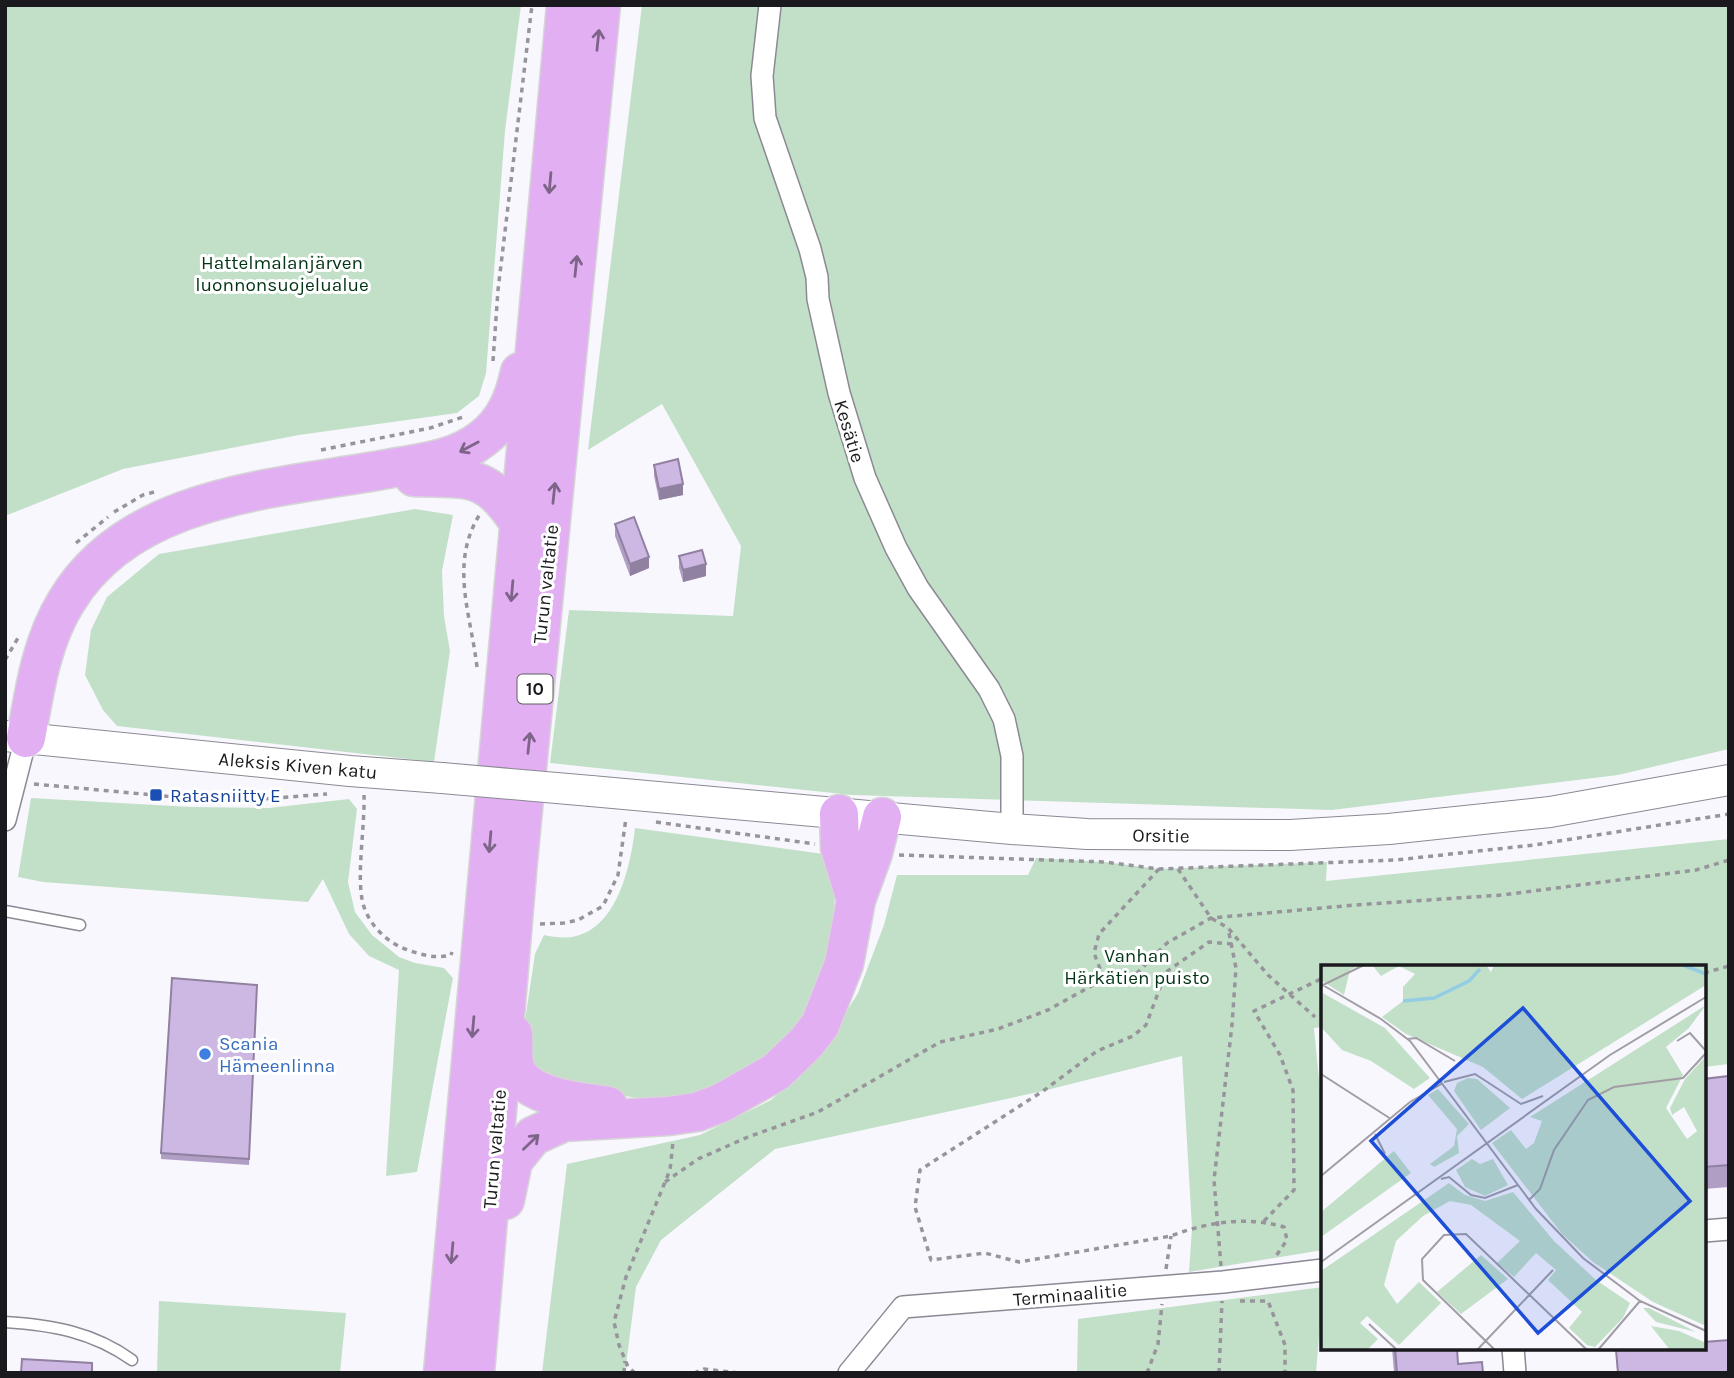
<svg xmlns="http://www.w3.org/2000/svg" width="1734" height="1378" viewBox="0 0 1734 1378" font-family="Karla,sans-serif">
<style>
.green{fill:#c2e0c8}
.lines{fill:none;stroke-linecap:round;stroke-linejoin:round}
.lane-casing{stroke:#8b8993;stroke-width:13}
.street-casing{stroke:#8b8993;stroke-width:24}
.secondary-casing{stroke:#8b8993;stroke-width:32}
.highway-casing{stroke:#d6d6d6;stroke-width:41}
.path{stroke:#97959b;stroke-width:3.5;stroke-dasharray:5 5;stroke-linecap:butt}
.lane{stroke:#fff;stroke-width:10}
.street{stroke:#fff;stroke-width:21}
.secondary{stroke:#fff;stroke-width:30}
.highway{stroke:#e2aff3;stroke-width:38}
.secondary-bridge-casing{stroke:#8b8993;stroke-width:32;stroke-linecap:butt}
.secondary-bridge{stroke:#fff;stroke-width:30}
.wall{fill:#b09ec4}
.shaded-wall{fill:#9081a0}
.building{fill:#cdb8e4;stroke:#9081a0;stroke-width:2}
.oneway{stroke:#7e6488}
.transit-dot{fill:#1a4fb4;stroke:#fff;stroke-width:2.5}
.shop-dot{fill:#3f7fe0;stroke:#fff;stroke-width:2.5}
.labels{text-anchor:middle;stroke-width:6;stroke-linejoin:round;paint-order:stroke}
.shield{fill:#fff;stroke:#5f5e61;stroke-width:2}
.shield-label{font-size:18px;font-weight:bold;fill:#1a191d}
.park-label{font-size:19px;fill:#003415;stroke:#fff}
.street-label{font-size:19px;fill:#1a191d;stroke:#fff}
.transit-label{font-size:19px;fill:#164399;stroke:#fff;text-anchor:start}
.shop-label{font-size:19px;fill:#366cbe;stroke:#fff;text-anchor:start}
.inset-river{fill:none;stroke:#94cde3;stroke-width:3.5}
.inset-road{fill:none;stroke:#a09ea4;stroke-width:2}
.view{fill:#1d4ed8;fill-opacity:0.15;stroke:#1d4ed8;stroke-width:3.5}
.inset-edge{fill:none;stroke:#1a191d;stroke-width:3.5}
</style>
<rect width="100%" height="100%" fill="#f9f7fe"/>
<path class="green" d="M5,5H521L505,131L486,373L479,396L457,413L299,435L123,469L5,516Z
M642,5H1729V749L1618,775L1332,810L852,795L550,763L569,610L733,616L741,546L662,404L588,450Z
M415,509L453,515L442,571L444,616L450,651L434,762L117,726L103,710L85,675L91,630L107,597L159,554Z
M31,798L191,807L269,808L349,799L357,809L348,882L355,912L372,935L399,957L415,963L444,968L453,978L417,1172L386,1176L399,970L369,956L349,934L323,879L308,902L43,882L18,877Z
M635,828L831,855L838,868L828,963L813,999L791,1032L765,1057L716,1086L659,1101L550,1085L531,1067L524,1027L535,954L544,935C554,937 566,939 576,936C618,926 631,864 635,828Z
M1729,839V1064L1704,1067V967H1323V1027L1314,1028L1323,1122V1250L1189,1272L1192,1228L1182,1056L1043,1091L775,1149L661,1240L636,1287L625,1373H542L567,1164L700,1135L771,1100L817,1060L858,993L884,925L897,875H1028L1036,858L1105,862L1159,869L1327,862L1326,881Z
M1323,1287L1316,1373H1077L1078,1319Z
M159,1301L346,1313L340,1373H157Z"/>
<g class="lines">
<g class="lane-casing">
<path id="lane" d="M5,911L80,925
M5,1322C52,1325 93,1332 132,1360"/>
</g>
<g class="street-casing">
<path id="street" d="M770,5L762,76L765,118L810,249L817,277L818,299L839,393L865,478L896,548L918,588L989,689L1004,719L1012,756V829
M5,820L26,738
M1704,1231L1729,1229
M1513,1348L1515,1373
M849,1373L903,1307L1223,1282L1323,1270"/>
</g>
<g class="secondary-casing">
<path id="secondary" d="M5,736L350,771L442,778
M591,791L1012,829L1087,834L1290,835L1389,829L1550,812L1729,780"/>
</g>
<g class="highway-casing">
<path id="highway" d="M414,477C469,479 486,472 519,523
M26,738C34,693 41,642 66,602C130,494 277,489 387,469C419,463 456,460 482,439C505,422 514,399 520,372
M839,814L840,848L856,900
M513,1034C514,1044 512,1057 515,1067C524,1098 581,1102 608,1106
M505,1200L513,1161L533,1136L564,1122L669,1116L697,1112L721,1103L776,1072L806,1043L820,1025L844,964L856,900L873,853L882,817
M443,1373L566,5
M475,1373L518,861L601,5"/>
</g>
<path class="path" d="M493,361L498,290L532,5
M321,450L430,428L463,417
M114,512L143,495L154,492
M76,543L108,517
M5,660L18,638
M477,667C471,615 449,563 480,514
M34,784L186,798L263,799L327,794
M364,795C365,825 357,871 362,899C366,922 386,943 408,950C422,955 436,959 451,955L452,952
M656,822L815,844
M899,855L1105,862L1159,869L1396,860L1534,845L1729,814
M1159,869L1099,934L1094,953L1104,979L1133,977L1167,943L1211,918L1355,905L1502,895L1696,870L1729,860
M1178,869L1211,918L1228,928L1268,975L1315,1017
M540,924L564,923L578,920L603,906L618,875L626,818
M1232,944L1209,942L1166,972L1146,1025L1133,1036L1097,1051L1043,1091L920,1170L915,1207L931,1260L985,1253L1019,1262L1171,1236C1207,1222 1247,1216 1284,1227L1287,1240L1276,1256
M1704,973L1729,966
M665,1182L698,1159L748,1137L818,1112L940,1042L998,1029L1048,1010L1104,979
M1264,1221L1294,1190L1293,1090L1280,1055L1254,1011L1323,978
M1221,1266L1214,1180L1232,1025L1236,968L1228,928
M1166,1269L1171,1236
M1240,1301H1268L1285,1345V1373
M624,1373L625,1361
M635,1373L628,1367L619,1345L614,1322L626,1277L670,1170L673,1142
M694,1373L704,1369L739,1373
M1147,1373L1158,1344L1162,1304
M1219,1373L1222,1301"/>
<use href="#lane" class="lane"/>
<use href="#street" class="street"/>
<use href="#secondary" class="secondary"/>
<use href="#highway" class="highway"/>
<g class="secondary-bridge-casing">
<path id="secondary-bridge" d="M442,778L591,791"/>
</g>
<use href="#secondary-bridge" class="secondary-bridge"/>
</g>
<path class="wall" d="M654,465L683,495L659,500L654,476Z
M615,524L649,568L630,576L615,536Z
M679,556L706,576L683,582L679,568Z
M257,985L249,1165L161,1159V1153Z
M1729,1076V1187L1704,1189V1079Z
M1392,1348H1457L1458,1364L1483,1373H1394Z"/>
<path class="shaded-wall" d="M683,484V495L659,500V489Z
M649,557V568L630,576V564Z
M706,564V576L683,582V570Z"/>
<path class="building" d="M678,459L683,484L659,489L654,465Z
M634,517L649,557L630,564L615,524Z
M702,550L706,564L683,570L679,556Z
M172,978L257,985L249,1159L161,1153Z
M1729,1076V1165L1704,1167V1079Z
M1729,1340V1373H1618L1616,1350L1640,1348H1704V1342Z
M1395,1348H1457L1458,1364L1482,1362L1483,1373H1397Z
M22,1359L92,1363V1372L111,1373H21Z"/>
<defs><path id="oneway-shaft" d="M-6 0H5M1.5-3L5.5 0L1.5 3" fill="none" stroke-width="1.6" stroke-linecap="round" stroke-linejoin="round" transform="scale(1.75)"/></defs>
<g class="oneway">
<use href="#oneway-shaft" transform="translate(598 40) rotate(-84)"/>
<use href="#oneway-shaft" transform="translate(550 183) rotate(95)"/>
<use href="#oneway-shaft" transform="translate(576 266) rotate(-84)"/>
<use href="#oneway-shaft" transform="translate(469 447) rotate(152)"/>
<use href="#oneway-shaft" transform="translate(554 493) rotate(-84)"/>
<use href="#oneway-shaft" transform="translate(512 591) rotate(95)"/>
<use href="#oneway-shaft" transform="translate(529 743) rotate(-84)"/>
<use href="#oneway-shaft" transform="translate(490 842) rotate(95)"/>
<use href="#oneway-shaft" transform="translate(473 1027) rotate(95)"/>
<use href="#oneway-shaft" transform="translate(531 1142) rotate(-44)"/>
<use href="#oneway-shaft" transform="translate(452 1253) rotate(95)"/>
</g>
<rect class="transit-dot" x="149" y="788" width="14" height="14" rx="3.5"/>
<circle class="shop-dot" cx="205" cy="1054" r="7"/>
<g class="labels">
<rect class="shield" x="517.5" y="674.5" width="35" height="29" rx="5"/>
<g class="shield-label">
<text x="535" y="695">10</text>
</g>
<g class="park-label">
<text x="282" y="269">Hattelmalanjärven<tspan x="282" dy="22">luonnonsuojelualue</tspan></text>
<text x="1137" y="962">Vanhan<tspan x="1137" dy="22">Härkätien puisto</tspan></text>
</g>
<g class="street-label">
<text transform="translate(850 431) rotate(73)" y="7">Kesätie</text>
<text transform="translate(545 584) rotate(-84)" y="7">Turun valtatie</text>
<text transform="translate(298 765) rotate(5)" y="7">Aleksis Kiven katu</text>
<text transform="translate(1161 835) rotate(1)" y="7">Orsitie</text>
<text transform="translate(494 1149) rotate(-85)" y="7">Turun valtatie</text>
<text transform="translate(1070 1294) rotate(-5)" y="7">Terminaalitie</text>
</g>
<g class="transit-label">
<text x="170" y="802">Ratasniitty E</text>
</g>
<g class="shop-label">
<text x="219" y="1050">Scania<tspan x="219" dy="22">Hämeenlinna</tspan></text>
</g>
</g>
<g transform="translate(1321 965)">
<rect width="385" height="385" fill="#f9f7fe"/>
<path d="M0,0H165L170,7L173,0H385V20L201,134L162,102L85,69L61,52L82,36V22L94,9L78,1L60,11L51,0L35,2L29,5L23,30L0,15ZM0,27L64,63L109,113L93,124L50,96L21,85L0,62ZM385,40L368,63L345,82L362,110L345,143L366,174L376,166L363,142L351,150L349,143L364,114L385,91V361L332,337L272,297L241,269L171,178L190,165L205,184L213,178L221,156L209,152ZM147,113L156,114L189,143L160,165L133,126L136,118ZM117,124L148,159L136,171L138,188L113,202L109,199L133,181L136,164L107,130ZM73,186L90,208L0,272V247ZM151,194L159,199L172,194L187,220L164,231L144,222L135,205ZM128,218L144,230L164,236L192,227L233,276L275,315L309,338L302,353L274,382L266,380L248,363L261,347L227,315L235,305L215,288L193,312L176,298L199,276L150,240L129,236L102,251L75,276L63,320L76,339L98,317L120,338L78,380L46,351L39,358L57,374L46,385H0V306ZM160,290L187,314L140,349L116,327ZM322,343H328L375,367L335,357ZM330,361L358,366L385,378V385H349Z" fill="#c2e0c8"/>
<path class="inset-river" d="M362,0L385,9M82,36L113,33L148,16L159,4"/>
<path class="inset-road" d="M0,19L60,54L89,76L215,244L262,293L319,336L385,366M2,20L43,0M87,74L95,73L134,96M356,76L369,68L385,86M0,109L70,154M123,117L154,109L200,139L222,131M54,169L64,189M0,211L89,137L122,118M120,214L128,212L150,230L164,233L197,220M208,235L219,224L233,185L267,135L293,122L362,113L385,88M0,297L289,90L385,32M48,359L76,385M156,385L232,305M174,385L102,315L101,294L123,270L145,269L266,385M277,385L319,336"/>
<path class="view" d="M202,43L369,236L217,368L50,176Z"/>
<rect width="385" height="385" class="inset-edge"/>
</g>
<rect width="1734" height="1378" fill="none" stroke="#1a191d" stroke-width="14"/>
</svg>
